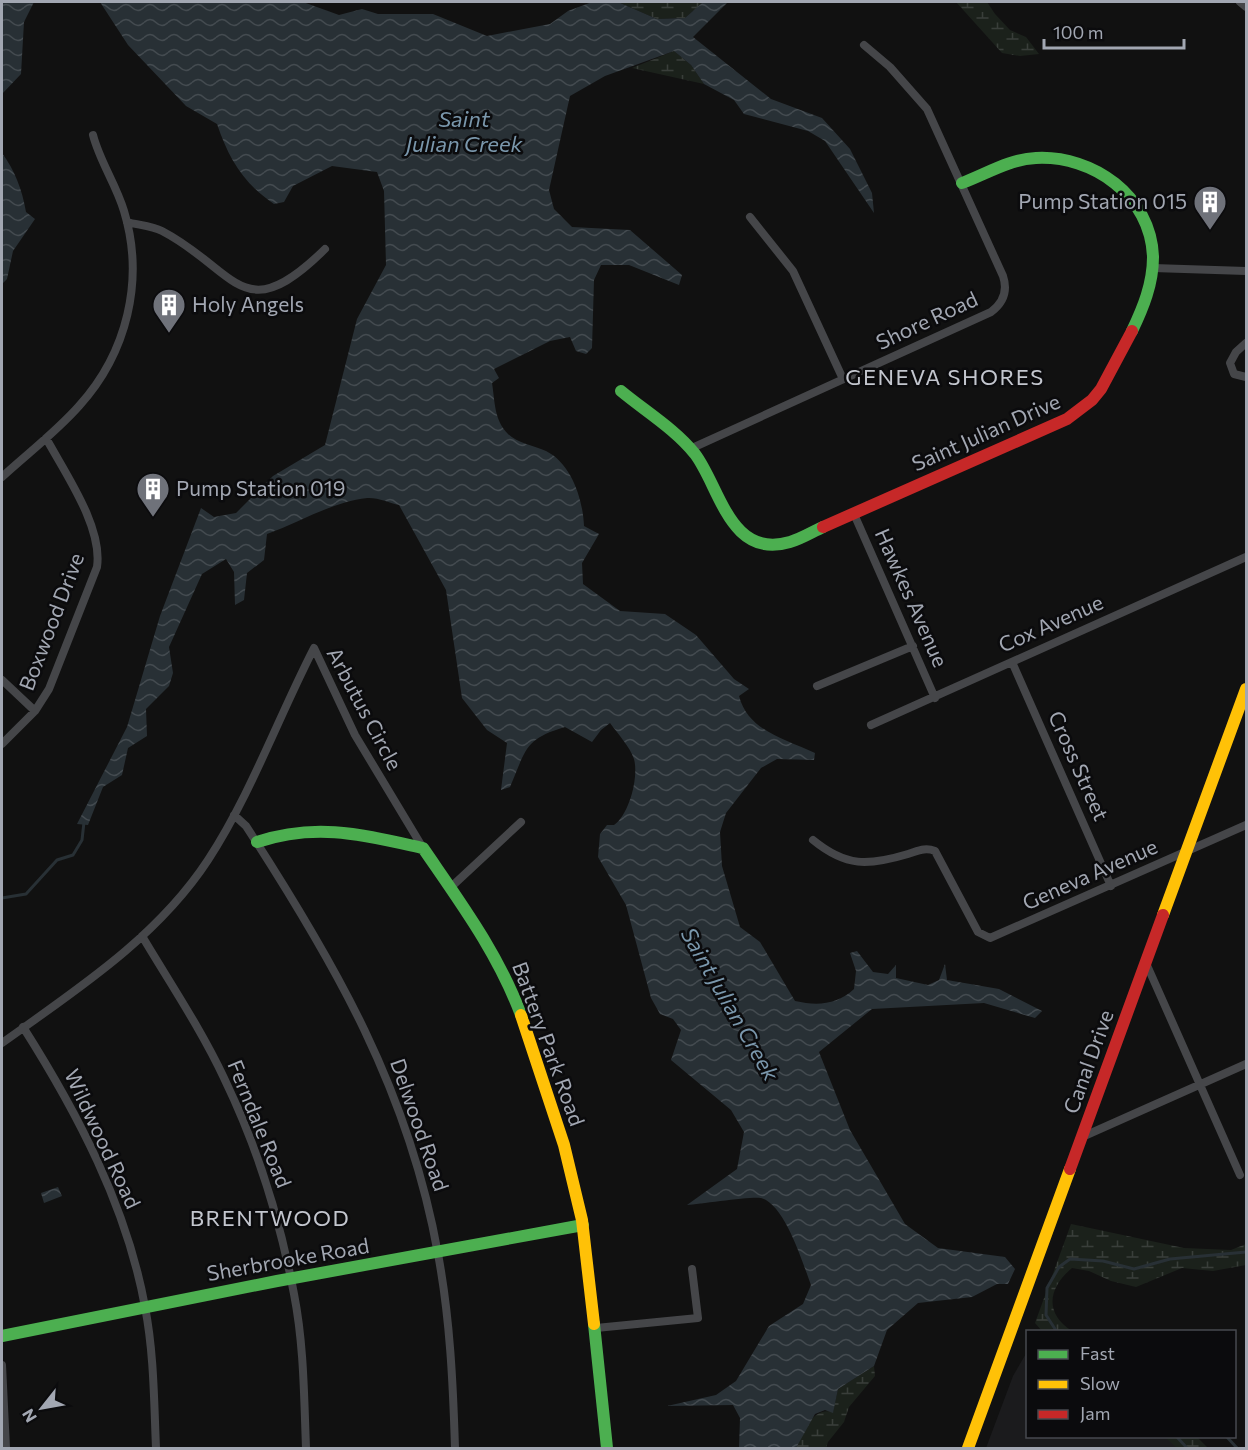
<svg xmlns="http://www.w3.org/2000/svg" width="1248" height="1450" viewBox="0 0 1248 1450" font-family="Commissioner,sans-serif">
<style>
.built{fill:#1b1b1d}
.wetland{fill:url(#wetland-marsh)}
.water{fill:url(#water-waves)}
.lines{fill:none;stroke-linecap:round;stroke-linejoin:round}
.stream{stroke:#283035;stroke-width:3}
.street{stroke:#454649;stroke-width:8}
.fast{stroke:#4caf50;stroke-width:12}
.slow{stroke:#ffc107;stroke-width:12}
.jam{stroke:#c62828;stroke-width:12}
.labels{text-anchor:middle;stroke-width:5;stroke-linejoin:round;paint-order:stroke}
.poi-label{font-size:21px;fill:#a2a7b2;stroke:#0b0b0d;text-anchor:start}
.street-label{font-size:21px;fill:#a2a7b2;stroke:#0b0b0d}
.water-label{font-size:22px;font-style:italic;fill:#7a97ac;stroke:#0b0b0d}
.neighbourhood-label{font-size:22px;letter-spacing:1.5px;fill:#c3c6ce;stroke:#0b0b0d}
</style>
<defs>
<pattern id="wetland-marsh" width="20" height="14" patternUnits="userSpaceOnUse" patternTransform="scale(1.5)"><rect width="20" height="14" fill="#1b211b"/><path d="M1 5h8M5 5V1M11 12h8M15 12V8" fill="none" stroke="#393e3a"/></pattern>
<pattern id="water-waves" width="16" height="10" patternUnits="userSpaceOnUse" patternTransform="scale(1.5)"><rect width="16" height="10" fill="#283035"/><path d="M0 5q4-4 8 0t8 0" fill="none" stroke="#444b50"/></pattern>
</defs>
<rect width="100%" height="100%" fill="#111"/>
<path class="built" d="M1027,1352L1028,1436L1168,1437L1181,1448H986L1013,1376Z"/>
<path class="wetland" d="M618,2H703L685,18L657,19Z
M956,2H987L995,14L1010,30L1026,37L1039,54L1020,56L1002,53Z
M674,51L691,65L704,84L632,68Z
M1071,1224L1184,1248L1231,1250L1246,1244V1265L1213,1271L1182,1268L1136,1287L1111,1281L1089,1271L1072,1268C1048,1288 1044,1313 1072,1331H1042L1035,1323Z
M874,1366L875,1376L849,1407L844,1422L828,1442L826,1448H796C805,1432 811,1407 833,1412L838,1389Z
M1165,1437H1197L1208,1448H1177Z"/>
<path class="water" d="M2,2H34L24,22L21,74L2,94Z
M100,2H303L339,15L362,9L378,14H433L487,36L550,24L568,11L592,2H618L657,19L685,18L703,2H728L693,37L771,99L822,118L850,149L872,193L874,213L825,141L808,131L744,114L734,100L704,84L691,65L674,51L605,76L570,96L549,190L554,209L572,227L630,230L682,275L679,285L629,265H601L594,280L592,348L586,354L576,351L570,337L550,341L494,369L499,378L492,383C495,402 494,420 508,434C517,443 535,446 546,451C572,464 583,500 584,526L599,534L582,563L583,584L620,611L665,614L696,635L734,679L749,689L739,696C748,731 785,739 815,753L814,760L777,759L761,768L726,813L720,832L722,866L740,927L760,942L795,1001C817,1006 837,1005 854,989L856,971L850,953L857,951L873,972L888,974L896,965V978L928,985L939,980L945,964L947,980L999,989L1042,1011L1035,1018L984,1003L872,1009L819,1052L850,1130L905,1224L938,1248L1005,1257L1015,1269L1008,1284H997L972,1297L918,1303L887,1330L874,1366L838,1389L833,1413L825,1410L815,1414L796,1448H739L740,1418L733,1405L667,1406L716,1395L736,1381L769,1326L803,1304L811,1285C803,1264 785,1204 761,1198C752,1196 700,1204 687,1205L737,1169L744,1132L731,1110L671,1060L681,1030L673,1019L660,1014L651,998L626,905L598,857L600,834L607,825H614C629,815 639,777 634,759C630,747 618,734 610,723L601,730L592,742L565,727C524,739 526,750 510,787L501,790L507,743L487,730L462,698L446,590L399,505C390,503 377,497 367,498C332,502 300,522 267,534L264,560L247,573L244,600L235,605L234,572L226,559L202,574L169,647L173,673L169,686L146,709L147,736L128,748L122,775L103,787L88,825L77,824L127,727L160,616L201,508L214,517L236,513L273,476L325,445L357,319L386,265L384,191L377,172L332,166L293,186L284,202L274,204C243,183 229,159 217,124L186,106L128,45Z
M2,153C15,171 22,189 26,212L35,219L13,251L7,279L2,284Z
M58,1187L62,1196L44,1203L41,1193Z"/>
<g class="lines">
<path class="stream" d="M2,898L26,894L57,860L73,855L82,840L84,822
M1057,1332L1046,1315L1047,1288L1059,1267L1070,1259L1103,1261L1134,1269L1170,1259L1246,1252
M1176,1436L1187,1448
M1226,1436L1237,1448"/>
<path class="street" d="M1240,2L1246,7
M750,217L793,271L843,379
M127,222C138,225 152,226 162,231C237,270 242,331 325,249
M1153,268L1246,271
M1246,343L1236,352L1230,363L1234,374L1246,377
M690,449L991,312C1003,303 1008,291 1003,276L927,109L890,67L864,45
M2,477C27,454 56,432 79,406C127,353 145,280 124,211C116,184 100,162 93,135
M854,514L935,698
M1012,662L1111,886
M2,680L35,711
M817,686L913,646
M871,725L1246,557
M2,744L35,711L49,689L97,567C103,527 65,473 46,438
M234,815L246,826C335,963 409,1091 438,1254C450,1318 453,1383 455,1448
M813,840C846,867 868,866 908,854C918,851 925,847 935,851L978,932L990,938L1246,825
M450,888L521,822
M142,936C170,983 201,1029 224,1078C257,1146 280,1220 294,1294C304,1345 304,1397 306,1448
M1146,963L1240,1175
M23,1027C77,1112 127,1207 145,1307C154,1353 154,1402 156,1448
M2,1043C76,990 157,938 208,860C251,794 278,718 314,648L355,735L423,848
M1082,1137L1246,1064
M596,1328L698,1318L692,1269
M2,1365L6,1448"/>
<path class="fast" d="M962,183C986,174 1010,159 1036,158C1093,155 1151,196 1153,257C1153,284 1143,308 1132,331
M621,391C645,411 675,429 695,454C720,487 730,560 790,542C801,539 812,532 823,527
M257,842C317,822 364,835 423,848C460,902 498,953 521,1015
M594,1324L607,1448
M2,1336L277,1281L583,1225"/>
<path class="slow" d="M1163,915L1246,689
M521,1015L564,1145L582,1220L594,1324
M968,1448L1070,1169"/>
<path class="jam" d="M823,527L1067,419L1092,400L1101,389L1132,331
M1070,1169L1163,915"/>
</g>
<defs>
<g id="building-pin" transform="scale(1.725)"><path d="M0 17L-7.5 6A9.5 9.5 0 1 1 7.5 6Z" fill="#6f727a" stroke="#0b0b0d"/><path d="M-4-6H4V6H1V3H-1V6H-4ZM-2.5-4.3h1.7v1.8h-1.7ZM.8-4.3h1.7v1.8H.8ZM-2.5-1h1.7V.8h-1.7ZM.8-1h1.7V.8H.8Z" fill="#fff"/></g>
</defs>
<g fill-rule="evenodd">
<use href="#building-pin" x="1210" y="202"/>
<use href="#building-pin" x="169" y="305"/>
<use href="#building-pin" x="153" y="489"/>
</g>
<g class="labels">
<g class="poi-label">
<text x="1187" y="209" text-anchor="end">Pump Station 015</text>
<text x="192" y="312">Holy Angels</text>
<text x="176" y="496">Pump Station 019</text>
</g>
<g class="street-label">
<text transform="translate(927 321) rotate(-25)" y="7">Shore Road</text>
<text transform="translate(986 433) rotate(-24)" y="7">Saint Julian Drive</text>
<text transform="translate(911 598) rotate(66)" y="7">Hawkes Avenue</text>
<text transform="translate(52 622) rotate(-69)" y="7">Boxwood Drive</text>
<text transform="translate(1051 624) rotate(-24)" y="7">Cox Avenue</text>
<text transform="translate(364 709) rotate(62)" y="7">Arbutus Circle</text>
<text transform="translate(1078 766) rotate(66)" y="7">Cross Street</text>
<text transform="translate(1090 875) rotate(-24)" y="7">Geneva Avenue</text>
<text transform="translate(548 1044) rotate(70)" y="7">Battery Park Road</text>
<text transform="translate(1089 1062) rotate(-70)" y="7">Canal Drive</text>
<text transform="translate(259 1124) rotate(68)" y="7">Ferndale Road</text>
<text transform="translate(419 1125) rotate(71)" y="7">Delwood Road</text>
<text transform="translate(102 1139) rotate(65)" y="7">Wildwood Road</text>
<text transform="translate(288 1260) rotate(-10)" y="7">Sherbrooke Road</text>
</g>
<g class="water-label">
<text x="464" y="127">Saint<tspan x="464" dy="25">Julian Creek</tspan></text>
<text transform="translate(730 1004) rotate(60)" y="8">Saint Julian Creek</text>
</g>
<g class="neighbourhood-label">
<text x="945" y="385">GENEVA SHORES</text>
<text x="270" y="1226">BRENTWOOD</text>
</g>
</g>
<rect width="1248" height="1450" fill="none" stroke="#a2a7b2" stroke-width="6"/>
<rect x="1026" y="1330" width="210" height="108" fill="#0b0b0d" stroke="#47494f" stroke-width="1.5"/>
<rect x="1038" y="1350" width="30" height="9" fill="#4caf50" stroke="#47494f" stroke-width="1.5"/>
<text x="1080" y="1360" font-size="18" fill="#a2a7b2">Fast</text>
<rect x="1038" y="1380" width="30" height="9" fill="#ffc107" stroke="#47494f" stroke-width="1.5"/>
<text x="1080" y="1390" font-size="18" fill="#a2a7b2">Slow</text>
<rect x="1038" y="1410" width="30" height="9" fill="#c62828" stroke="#47494f" stroke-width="1.5"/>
<text x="1080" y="1420" font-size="18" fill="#a2a7b2">Jam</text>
<g transform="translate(42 1408) rotate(239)" stroke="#0b0b0d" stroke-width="4.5" paint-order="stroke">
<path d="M0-4.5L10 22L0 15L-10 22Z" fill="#a2a7b2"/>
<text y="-9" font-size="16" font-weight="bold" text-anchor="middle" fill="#a2a7b2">N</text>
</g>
<path d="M1044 39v9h140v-9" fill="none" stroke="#a2a7b2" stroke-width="3"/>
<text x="1053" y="39" font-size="18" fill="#a2a7b2" stroke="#0b0b0d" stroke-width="4.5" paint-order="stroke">100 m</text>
</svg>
